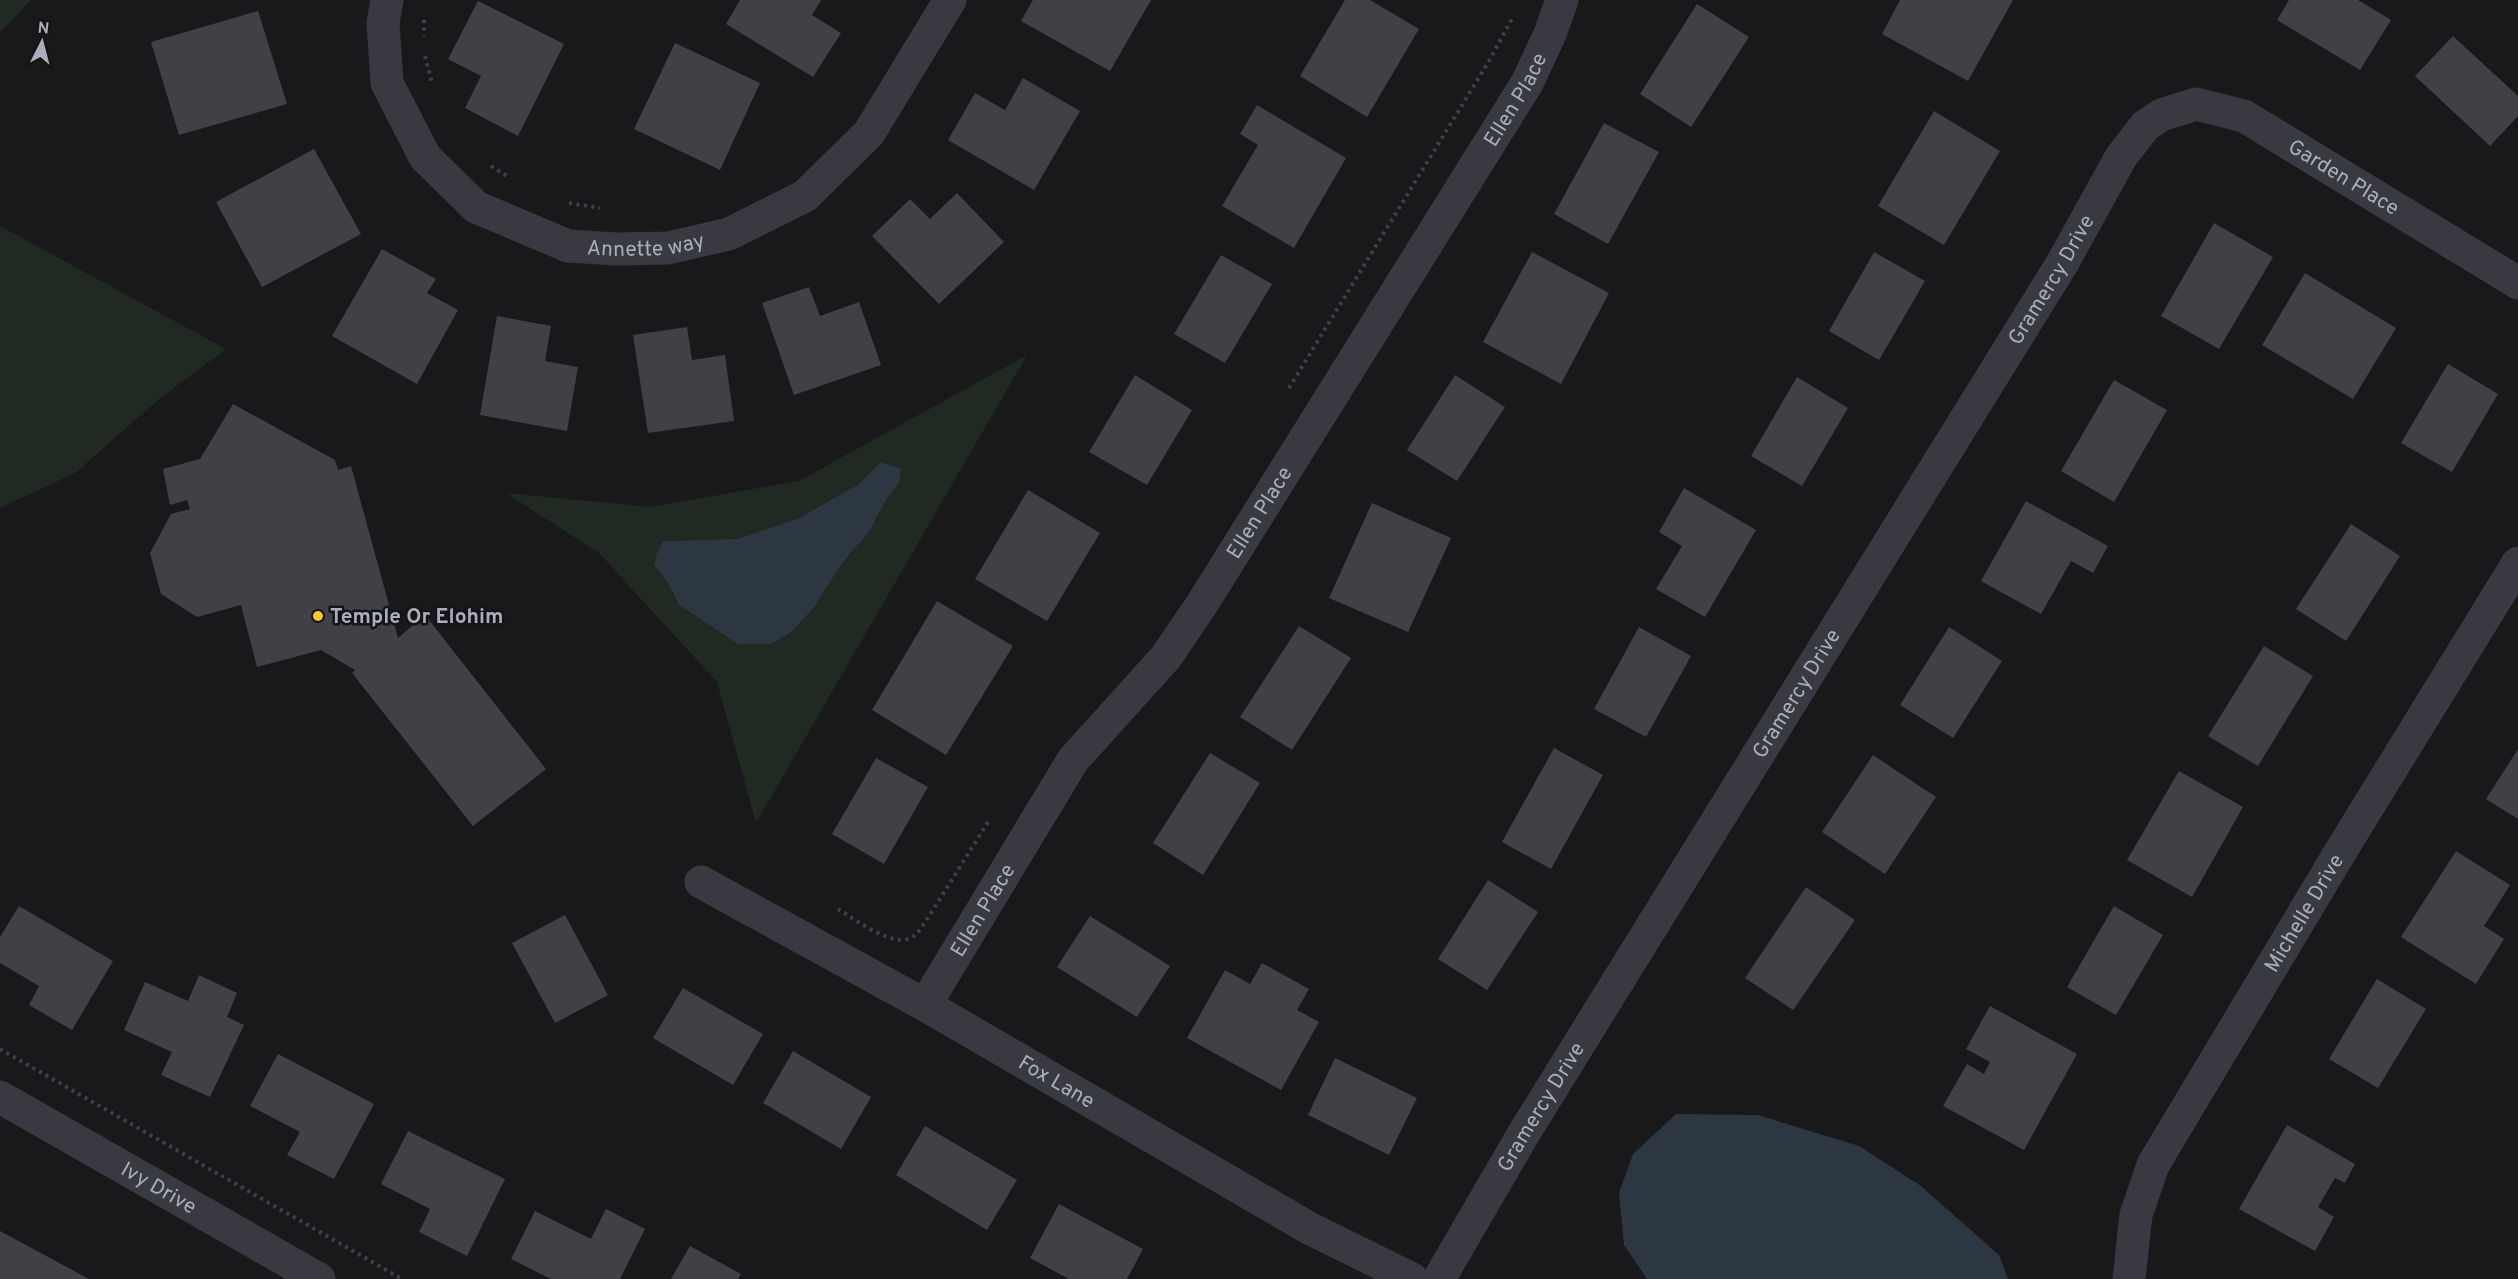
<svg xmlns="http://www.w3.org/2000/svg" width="2518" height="1279" viewBox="0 0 2518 1279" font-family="Overpass,sans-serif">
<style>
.green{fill:#202a22;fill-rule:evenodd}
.water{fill:#2d3741}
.building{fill:#404146}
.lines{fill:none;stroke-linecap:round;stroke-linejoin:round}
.path{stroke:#3f4148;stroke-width:4;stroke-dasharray:3 4.5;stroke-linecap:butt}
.street{stroke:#393a41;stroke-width:33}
.poi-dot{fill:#ffc42d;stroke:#141416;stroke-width:2}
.labels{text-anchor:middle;stroke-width:5;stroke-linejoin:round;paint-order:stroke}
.street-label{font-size:21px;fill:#aaaebc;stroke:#141416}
.poi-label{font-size:21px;font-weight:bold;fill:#aaaebc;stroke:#141416;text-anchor:start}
</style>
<rect width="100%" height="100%" fill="#19191b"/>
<path class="green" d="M0,0H31L0,33Z
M0,226L226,349L159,399L75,473L0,508Z
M1027,355L756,823L717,682L599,553L506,493L650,507L799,481ZM881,462L899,483L887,498L869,532L843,562L815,606L792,632L771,644H739L679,605L667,581L654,565L663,541L737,539L799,518L859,484Z"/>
<path class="water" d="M881,462L901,469L899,483L887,498L869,532L843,562L815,606L792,632L771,644H738L679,605L667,581L654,565L657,553L663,541L737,539L799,518L859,484Z
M1676,1114L1758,1115L1859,1146L1921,1186L1999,1255L2008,1279H1647L1624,1245L1619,1193L1633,1154Z"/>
<path class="building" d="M740,0H821L812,15L841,33L813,77L726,24Z
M1033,0H1151L1110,71L1021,21Z
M1345,0H1370L1419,29L1367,117L1300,76Z
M1900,0H2013L1968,81L1882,34Z
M2289,0H2358L2391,20L2360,70L2277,20Z
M478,1L564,44L518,136L465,108L481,76L448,59Z
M1697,4L1749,37L1691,127L1640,94Z
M258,11L287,104L179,135L151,42Z
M2453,36L2518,96V116L2490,146L2415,76Z
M675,43L760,83L720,170L634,129Z
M1023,78L1080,111L1034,190L948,140L975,93L1005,110Z
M1257,105L1346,158L1294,248L1222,206L1258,145L1240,134Z
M1934,111L2000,151L1944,245L1878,206Z
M1604,123L1659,152L1608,244L1554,214Z
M314,149L361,234L262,287L216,202Z
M957,193L1004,242L939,304L872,236L910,199L930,219Z
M2214,223L2273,257L2219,349L2161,316Z
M382,249L436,279L427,293L458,310L417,384L332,336Z
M1532,252L1609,293L1561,384L1483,342Z
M1874,252L1925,281L1879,360L1829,331Z
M1221,255L1272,284L1225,363L1174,334Z
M2305,273L2396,328L2353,399L2262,345Z
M809,287L820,316L859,302L881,365L794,395L762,303Z
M497,316L551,326L545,361L578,367L567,431L480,415Z
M687,327L692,360L725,355L734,421L648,433L633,335Z
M2448,364L2498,394L2452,472L2401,443Z
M1135,375L1192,410L1147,485L1089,452Z
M1455,375L1505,407L1457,481L1407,450Z
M1797,377L1848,408L1802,486L1751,456Z
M2114,380L2167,410L2114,502L2061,471Z
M233,404L335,460L338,470L351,466L398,638L425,615L546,769L473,826L352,673L355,670L321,650L257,667L241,605L197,617L161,594L150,553L171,514L190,509L187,500L170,505L163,469L200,459Z
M1684,488L1756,530L1705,617L1656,589L1682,546L1659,532Z
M1028,490L1100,533L1047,621L975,579Z
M2026,501L2108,546L2093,573L2071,561L2041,614L1981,581Z
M1372,503L1451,538L1408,632L1329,598Z
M2351,524L2400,556L2346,641L2296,609Z
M937,601L1013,646L946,755L872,710Z
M1299,626L1351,658L1292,750L1240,717Z
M1639,627L1691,656L1646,737L1594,709Z
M1949,627L2002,661L1953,738L1900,705Z
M2264,646L2313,676L2258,766L2208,736Z
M1554,748L1603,775L1551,869L1502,842Z
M2518,749V819L2486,799Z
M1210,753L1260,783L1203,875L1153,843Z
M1873,755L1936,797L1885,874L1822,832Z
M876,758L928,787L884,864L832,834Z
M2179,771L2243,807L2192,897L2127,860Z
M2456,851L2510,885L2484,926L2504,939L2476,984L2401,937Z
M1488,880L1538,912L1487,990L1438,959Z
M1806,887L1855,920L1793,1010L1745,978Z
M19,906L113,961L72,1030L29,1005L39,986L0,963V937Z
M2114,906L2163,935L2116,1015L2067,987Z
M565,915L608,995L555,1023L512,943Z
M1090,916L1170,966L1137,1017L1057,967Z
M1262,963L1309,989L1297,1010L1319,1022L1281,1090L1187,1038L1225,970L1250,984Z
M199,975L237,993L227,1017L244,1025L210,1097L161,1075L172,1052L124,1030L145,982L188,1001Z
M2377,979L2426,1009L2378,1088L2329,1059Z
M683,988L763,1034L733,1085L653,1038Z
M1990,1006L2077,1054L2024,1150L1943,1106L1967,1064L1984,1074L1990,1062L1966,1049Z
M793,1051L871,1097L841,1149L763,1103Z
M278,1054L374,1104L334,1179L287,1155L300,1132L250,1106Z
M1335,1058L1417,1098L1389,1155L1308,1115Z
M2287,1125L2355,1164L2345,1183L2335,1178L2318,1207L2334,1217L2315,1251L2239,1209Z
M925,1126L1017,1180L987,1230L896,1175Z
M408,1131L505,1179L467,1256L419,1232L430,1209L381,1184Z
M1059,1204L1143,1249L1127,1279H1069L1030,1258Z
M606,1209L645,1229L620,1279H551L511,1259L535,1211L591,1239Z
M0,1231L89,1279H0Z
M690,1246L741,1274L738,1279H671Z"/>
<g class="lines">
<path class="path" d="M424,20V36
M425,56L432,83
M491,166L510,178
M569,203L600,208
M1289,388L1489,61L1513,17
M838,909C856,920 895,950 914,936C919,933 922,926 926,921L990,819
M0,1049L402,1279"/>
<g class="street">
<path id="s1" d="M387,0L383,23L387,83L425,157L476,207L568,246L616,249L668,248L729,234L805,196L869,133L950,0"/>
<path id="s2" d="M701,882L925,1005L1309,1228L1412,1279"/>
<path id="s3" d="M925,1005L1073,760L1166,657L1202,604L1527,83L1550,34L1562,0"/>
<path id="s4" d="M0,1097L319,1279"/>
<path id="s5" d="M1439,1279L1524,1133L2063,262L2121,157L2145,126L2161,115L2196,104L2244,116L2518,283"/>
<path id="s6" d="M2129,1279L2136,1215L2153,1165L2342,849L2518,563"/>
</g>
</g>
<circle class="poi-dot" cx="318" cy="616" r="6"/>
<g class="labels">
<g class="street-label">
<text dy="7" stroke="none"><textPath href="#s3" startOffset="1083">Ellen Place</textPath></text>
<text dy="7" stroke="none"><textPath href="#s5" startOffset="1575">Garden Place</textPath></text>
<text dy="7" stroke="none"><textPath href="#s1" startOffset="416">Annette way</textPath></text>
<text dy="7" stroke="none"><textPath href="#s5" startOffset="1172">Gramercy Drive</textPath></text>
<text dy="7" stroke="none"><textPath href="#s3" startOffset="597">Ellen Place</textPath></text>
<text dy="7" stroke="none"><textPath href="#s5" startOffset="686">Gramercy Drive</textPath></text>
<text dy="7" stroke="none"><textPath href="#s3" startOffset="111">Ellen Place</textPath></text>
<text dy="7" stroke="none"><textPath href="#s6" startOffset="411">Michelle Drive</textPath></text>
<text dy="7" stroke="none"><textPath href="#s2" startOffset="408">Fox Lane</textPath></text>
<text dy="7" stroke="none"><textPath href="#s5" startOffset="200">Gramercy Drive</textPath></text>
<text dy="7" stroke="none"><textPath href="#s4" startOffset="183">Ivy Drive</textPath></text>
</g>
<g class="poi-label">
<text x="330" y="623">Temple Or Elohim</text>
</g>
</g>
<g transform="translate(42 42) rotate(6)" stroke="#141416" stroke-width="4.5" paint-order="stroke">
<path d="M0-4.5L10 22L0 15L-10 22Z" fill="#aaaebc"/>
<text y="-9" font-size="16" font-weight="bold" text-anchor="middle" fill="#aaaebc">N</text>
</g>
</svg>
